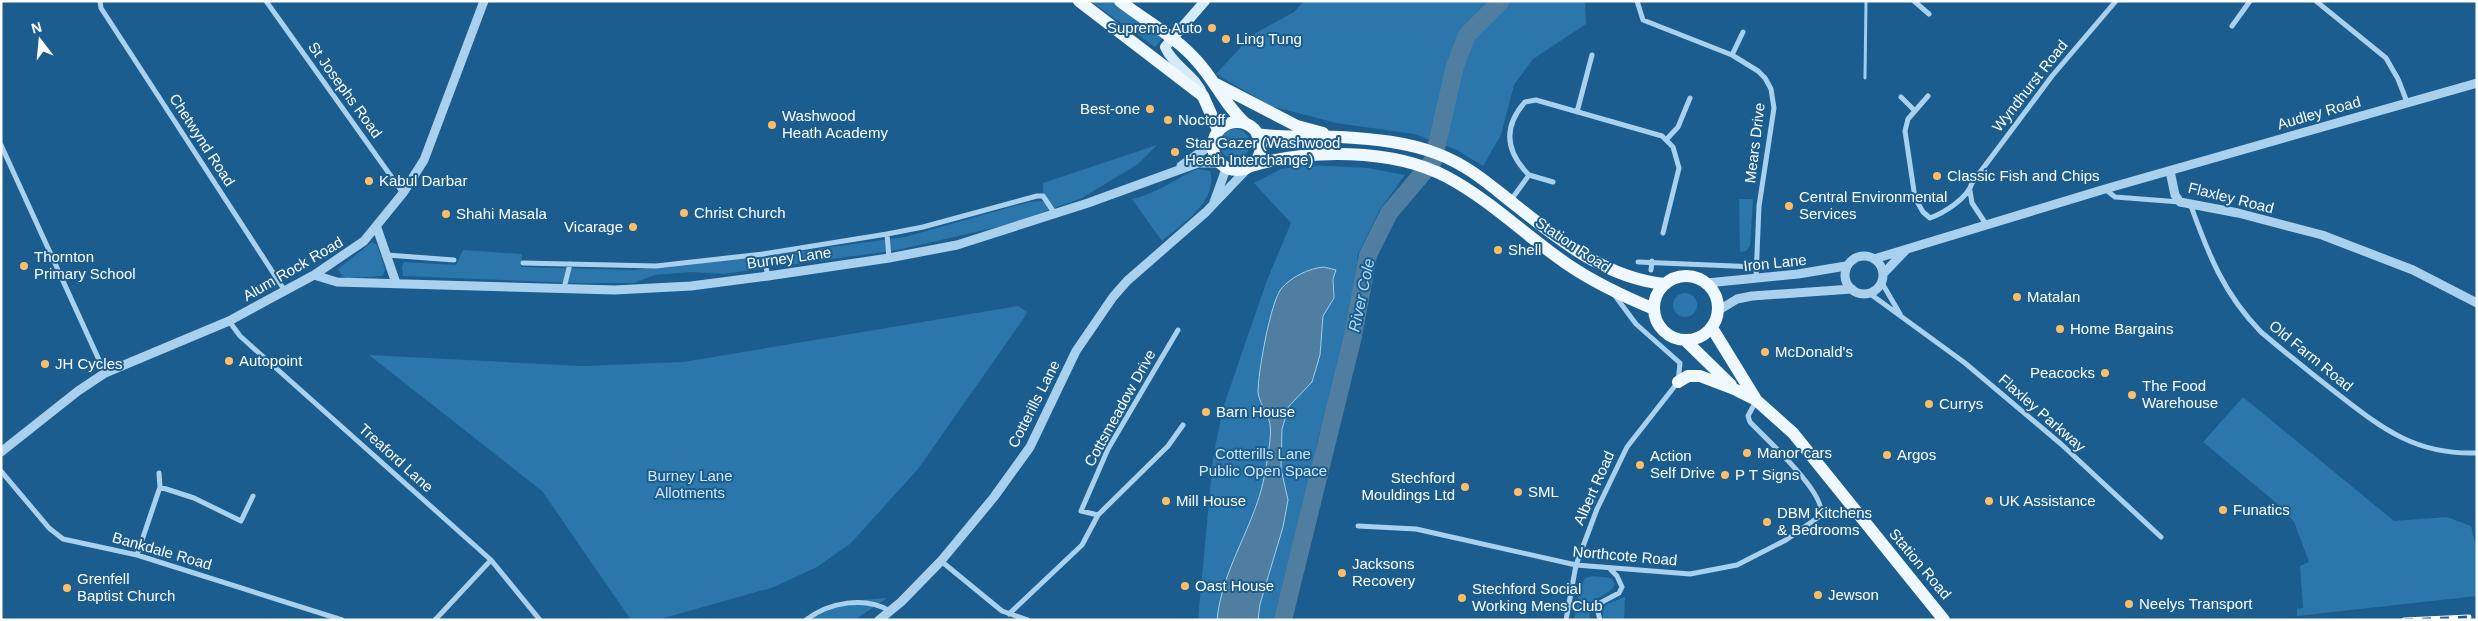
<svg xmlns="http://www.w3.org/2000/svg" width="2478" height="621" viewBox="0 0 2478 621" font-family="Helvetica,sans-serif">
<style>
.green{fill:#2b76aa}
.water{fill:#4f7ea0;stroke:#9ccef0}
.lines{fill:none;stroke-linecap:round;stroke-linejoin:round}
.stream{stroke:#9ccef0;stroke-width:3}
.river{stroke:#4f7ea0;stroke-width:18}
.minor{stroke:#a9d1ee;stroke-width:5}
.tertiary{stroke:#a9d1ee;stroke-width:9}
.secondary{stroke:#d5eafa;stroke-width:10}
.primary{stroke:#eff7ff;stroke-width:12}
.rail-casing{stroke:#fff;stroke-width:5}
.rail{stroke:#1b5d8e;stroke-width:3;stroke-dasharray:9;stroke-linecap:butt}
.poi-dot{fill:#ffbe66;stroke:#1b5d8e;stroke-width:2}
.labels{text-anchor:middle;stroke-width:4;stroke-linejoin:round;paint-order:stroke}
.poi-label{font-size:15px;fill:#fff;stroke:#1b5d8e;text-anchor:start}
.street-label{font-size:15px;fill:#fff;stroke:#1b5d8e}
.park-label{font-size:15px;fill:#cee8fa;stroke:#1b5d8e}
.water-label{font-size:16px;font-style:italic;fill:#b4daf5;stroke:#1b5d8e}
</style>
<rect width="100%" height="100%" fill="#1b5d8e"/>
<path class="green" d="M1090,1H1114L1162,39L1155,47Z
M1304,1H1585L1586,24L1533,59L1514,85L1501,135L1483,166L1457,150L1414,134L1336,123L1271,106L1216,74L1252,35L1294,12Z
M1220 144a15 15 0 1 1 30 0a15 15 0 1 1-30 0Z
M1157,145L1138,164L1082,198L1010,224L898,250L724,274L690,272L655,275L634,283H576L403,276L402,267L404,262L456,265L463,250L522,254L521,267L634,270L773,255L905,237L1029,202L1043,201V183Z
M1309,165L1368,168L1405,175L1379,211L1358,254L1351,318L1342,359L1318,438L1302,520L1276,620H1198L1213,458L1223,408L1267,280L1291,223L1254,183L1281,169Z
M1197,169L1210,171C1219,201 1181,225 1162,241L1132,199C1158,193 1173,180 1197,169Z
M1739,199H1753L1750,246L1746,251L1740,252Z
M372,242L377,245L385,269L383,276L347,278L342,276L338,269Z
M1673 305a12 12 0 1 1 24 0a12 12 0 1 1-24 0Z
M1018,306L1027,312L1024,318L918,469L851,543L817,567L774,587L657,620H631L542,491L369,355L583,366L683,362Z
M2243,397L2394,521L2447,517L2471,526L2477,551V596L2297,616V609L2303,608L2300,566L2309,562L2294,522L2280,506L2203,442Z
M1594,576L1611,578L1615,584C1608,600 1586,593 1590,620H1574L1580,588L1585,578Z
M1625,597L1624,620H1603V608L1607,604Z
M887,598L855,620H803C826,601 859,600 887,598Z"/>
<path class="water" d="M1324,267L1336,270L1333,279L1334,298L1323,316L1320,355L1312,382L1289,406L1282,429L1281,469L1288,500L1283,527L1260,604L1258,620H1217C1222,567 1256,525 1265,473C1267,461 1272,436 1270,424C1268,414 1259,403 1258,392C1258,373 1270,304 1281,289C1291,277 1309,268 1324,267Z"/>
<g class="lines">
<path class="stream" d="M1865,78L1866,1"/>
<path class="river" d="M1283,620L1353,336L1368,255L1389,213L1433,161L1455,66L1467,35L1501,1"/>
<path class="minor" d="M100,1L101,8L285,291
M266,1L403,193
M1637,1L1643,20L1732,55L1758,71L1765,78L1771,89L1774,108L1759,206L1756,278
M1914,1L1929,14
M2316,1L2386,58L2398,79L2407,102
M2232,26L2250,1
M1732,55L1743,32
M1928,96L1908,119L1905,131L1915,198L1923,212L1930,218C1944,213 1968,198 1972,183L2052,76L2116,1
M1901,97L1914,110
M1577,112L1592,55
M1666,140L1678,127L1690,98
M1,145L105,373
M1529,175L1553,182
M2105,189L2115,197L2180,202
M1970,191L1972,203L1986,224
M1511,200L1529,175C1505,151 1503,127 1525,102L1536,100L1662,136L1673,147L1679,168L1663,233
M2191,206C2209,256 2224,294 2261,332C2287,354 2313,375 2339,395C2384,430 2417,455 2477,453
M887,234L923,227L1037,196H1043L1055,214
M763,254L768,276
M387,255L454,260
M1638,262L1757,267
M523,263L656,266L763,254L887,234L889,258
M1651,270L1652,261
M1882,283L1900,314
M564,288L570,264
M1869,293L1965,363L2061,444L2161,537
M229,321L240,336L491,560L540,620
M1,471L49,528L63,539L137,555L342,620
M160,487L194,498L241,521L253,496
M1098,515L1081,511L1108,449L1178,330
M1358,526L1416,529L1576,565L1690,574L1737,565L1786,540L1820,516C1830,496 1764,437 1750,422L1748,416L1756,401
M137,555L160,487L159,473
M941,561L1002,611L1028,620
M1009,614L1082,545L1098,515L1168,446L1183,425
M435,620L491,560
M806,620C829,602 865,596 890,611
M1566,620L1576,565L1597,509L1627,447L1678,382L1680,363L1636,324L1613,293
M1600,620L1598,612L1600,603L1619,593L1622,587L1617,576L1610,569"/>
<path class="tertiary" d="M1181,166L1212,144
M2170,171L2175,195L2180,202L2238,213L2322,235L2413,270L2477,303
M1214,202L1226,169
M377,228L396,283
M1845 275a19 19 0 1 1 38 0a19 19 0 1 1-38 0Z
M1874,259L2105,189L2477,83
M1883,274L1905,251
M314,275L337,282L615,290L691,286L768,276L889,258L957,245L1088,203L1198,163H1218
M1707,283L1798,274L1846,266
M1719,310L1737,299L1752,296L1852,289
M1,452L78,391L105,373L229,321L314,275L364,241L403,193L424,160L484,1
M879,620L901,602L941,561L994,497L1030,447L1076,351L1113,297L1127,281L1206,212L1248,168"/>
<path class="secondary" d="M1203,95C1196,75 1173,66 1165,47L1205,1"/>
<path class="primary" d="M1079,1L1203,96L1218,130
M1120,1C1144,20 1176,37 1196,60C1215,80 1225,106 1246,124
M1216,84L1297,126L1323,133
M1213 146a24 24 0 1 1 48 0a24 24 0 1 1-48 0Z
M1257,134C1287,139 1312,135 1341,137C1373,139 1408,142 1438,154C1464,164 1483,179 1504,196C1552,234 1602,278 1665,284
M1251,166C1309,149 1392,148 1447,177C1492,201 1528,238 1570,266C1597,284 1625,297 1654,309
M1654 308a32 32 0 1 1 64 0a32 32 0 1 1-64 0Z
M1712,328L1755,398
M1686,341L1731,385
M1678,382L1688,376H1700L1734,389L1756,400L1793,433L1944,620"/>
<g class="rail-casing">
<path id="rail" d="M2404,620L2469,617"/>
</g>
<use href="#rail" class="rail"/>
</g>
<g class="poi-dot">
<circle cx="1212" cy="28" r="5"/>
<circle cx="1226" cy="39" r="5"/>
<circle cx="1150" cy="109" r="5"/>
<circle cx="1168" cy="120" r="5"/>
<circle cx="772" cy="125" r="5"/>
<circle cx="1175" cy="152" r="5"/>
<circle cx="1937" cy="176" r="5"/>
<circle cx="369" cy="181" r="5"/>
<circle cx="1789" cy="206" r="5"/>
<circle cx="684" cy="213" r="5"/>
<circle cx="446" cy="214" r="5"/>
<circle cx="633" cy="227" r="5"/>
<circle cx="1498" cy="250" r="5"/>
<circle cx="24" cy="266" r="5"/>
<circle cx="2017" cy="297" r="5"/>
<circle cx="2060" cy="329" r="5"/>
<circle cx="1765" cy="352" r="5"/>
<circle cx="229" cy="361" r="5"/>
<circle cx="45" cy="364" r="5"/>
<circle cx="2105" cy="373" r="5"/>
<circle cx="2132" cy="395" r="5"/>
<circle cx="1929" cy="404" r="5"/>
<circle cx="1206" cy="412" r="5"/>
<circle cx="1747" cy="453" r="5"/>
<circle cx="1887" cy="455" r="5"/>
<circle cx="1640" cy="465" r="5"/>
<circle cx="1725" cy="475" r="5"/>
<circle cx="1465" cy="487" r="5"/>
<circle cx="1518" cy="492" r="5"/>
<circle cx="1166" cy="501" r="5"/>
<circle cx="1989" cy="501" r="5"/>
<circle cx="2223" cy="510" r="5"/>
<circle cx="1767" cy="522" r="5"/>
<circle cx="1342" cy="573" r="5"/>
<circle cx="1185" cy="586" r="5"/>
<circle cx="67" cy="588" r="5"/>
<circle cx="1818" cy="595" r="5"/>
<circle cx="1462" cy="598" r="5"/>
<circle cx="2129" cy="604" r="5"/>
</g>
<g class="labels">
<g class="poi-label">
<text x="1202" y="33" text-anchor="end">Supreme Auto</text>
<text x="1236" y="44">Ling Tung</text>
<text x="1140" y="114" text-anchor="end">Best-one</text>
<text x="782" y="121">Washwood<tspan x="782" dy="17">Heath Academy</tspan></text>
<text x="1178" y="125">Noctoff</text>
<text x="1185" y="148">Star Gazer (Washwood<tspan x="1185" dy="17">Heath Interchange)</tspan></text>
<text x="1947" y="181">Classic Fish and Chips</text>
<text x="379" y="186">Kabul Darbar</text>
<text x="1799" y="202">Central Environmental<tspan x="1799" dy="17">Services</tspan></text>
<text x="694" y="218">Christ Church</text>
<text x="456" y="219">Shahi Masala</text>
<text x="623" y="232" text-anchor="end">Vicarage</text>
<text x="1508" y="255">Shell</text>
<text x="34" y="262">Thornton<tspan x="34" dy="17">Primary School</tspan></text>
<text x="2027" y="302">Matalan</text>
<text x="2070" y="334">Home Bargains</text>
<text x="1775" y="357">McDonald's</text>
<text x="239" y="366">Autopoint</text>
<text x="55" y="369">JH Cycles</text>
<text x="2095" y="378" text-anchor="end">Peacocks</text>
<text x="2142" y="391">The Food<tspan x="2142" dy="17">Warehouse</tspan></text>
<text x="1939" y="409">Currys</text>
<text x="1216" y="417">Barn House</text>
<text x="1757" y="458">Manor cars</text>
<text x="1897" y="460">Argos</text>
<text x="1650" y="461">Action<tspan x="1650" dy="17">Self Drive</tspan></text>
<text x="1735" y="480">P T Signs</text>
<text x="1455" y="483" text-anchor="end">Stechford<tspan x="1455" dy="17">Mouldings Ltd</tspan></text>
<text x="1528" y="497">SML</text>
<text x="1176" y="506">Mill House</text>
<text x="1999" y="506">UK Assistance</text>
<text x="2233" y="515">Funatics</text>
<text x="1777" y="518">DBM Kitchens<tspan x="1777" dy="17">&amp; Bedrooms</tspan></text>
<text x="1352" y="569">Jacksons<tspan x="1352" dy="17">Recovery</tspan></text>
<text x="77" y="584">Grenfell<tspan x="77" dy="17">Baptist Church</tspan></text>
<text x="1195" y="591">Oast House</text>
<text x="1472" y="594">Stechford Social<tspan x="1472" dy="17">Working Mens Club</tspan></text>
<text x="1828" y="600">Jewson</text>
<text x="2139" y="609">Neelys Transport</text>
</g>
<g class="street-label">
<text transform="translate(2030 86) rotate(-52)" y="5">Wyndhurst Road</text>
<text transform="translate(345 90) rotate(54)" y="5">St Josephs Road</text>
<text transform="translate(2319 113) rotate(-16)" y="5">Audley Road</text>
<text transform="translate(202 140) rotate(57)" y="5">Chetwynd Road</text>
<text transform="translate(1755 143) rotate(-83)" y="5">Mears Drive</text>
<text transform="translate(2231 198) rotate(14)" y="5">Flaxley Road</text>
<text transform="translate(1573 245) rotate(34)" y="5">Station Road</text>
<text transform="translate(789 258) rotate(-8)" y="5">Burney Lane</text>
<text transform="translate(1775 263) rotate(-6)" y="5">Iron Lane</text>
<text transform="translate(293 269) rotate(-30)" y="5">Alum Rock Road</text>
<text transform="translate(2311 356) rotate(39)" y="5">Old Farm Road</text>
<text transform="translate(1034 404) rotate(-63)" y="5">Cotterills Lane</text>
<text transform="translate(1120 408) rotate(-61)" y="5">Cottsmeadow Drive</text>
<text transform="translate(2042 413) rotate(41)" y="5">Flaxley Parkway</text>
<text transform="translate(396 458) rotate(42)" y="5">Treaford Lane</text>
<text transform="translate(1594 488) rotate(-66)" y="5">Albert Road</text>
<text transform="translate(162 551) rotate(16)" y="5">Bankdale Road</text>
<text transform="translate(1625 556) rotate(5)" y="5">Northcote Road</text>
<text transform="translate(1920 564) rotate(50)" y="5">Station Road</text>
</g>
<g class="park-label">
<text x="1263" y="459">Cotterills Lane<tspan x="1263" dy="17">Public Open Space</tspan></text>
<text x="690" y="481">Burney Lane<tspan x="690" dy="17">Allotments</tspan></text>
</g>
<g class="water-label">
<text transform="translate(1361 295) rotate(-78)" y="6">River Cole</text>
</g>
</g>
<rect width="2478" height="621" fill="none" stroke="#ffffff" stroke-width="5"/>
<g transform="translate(40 40) rotate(344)" stroke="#1b5d8e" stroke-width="4" paint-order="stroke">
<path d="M0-4L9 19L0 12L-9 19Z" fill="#ffffff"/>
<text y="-8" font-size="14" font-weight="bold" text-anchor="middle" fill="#ffffff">N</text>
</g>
</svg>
